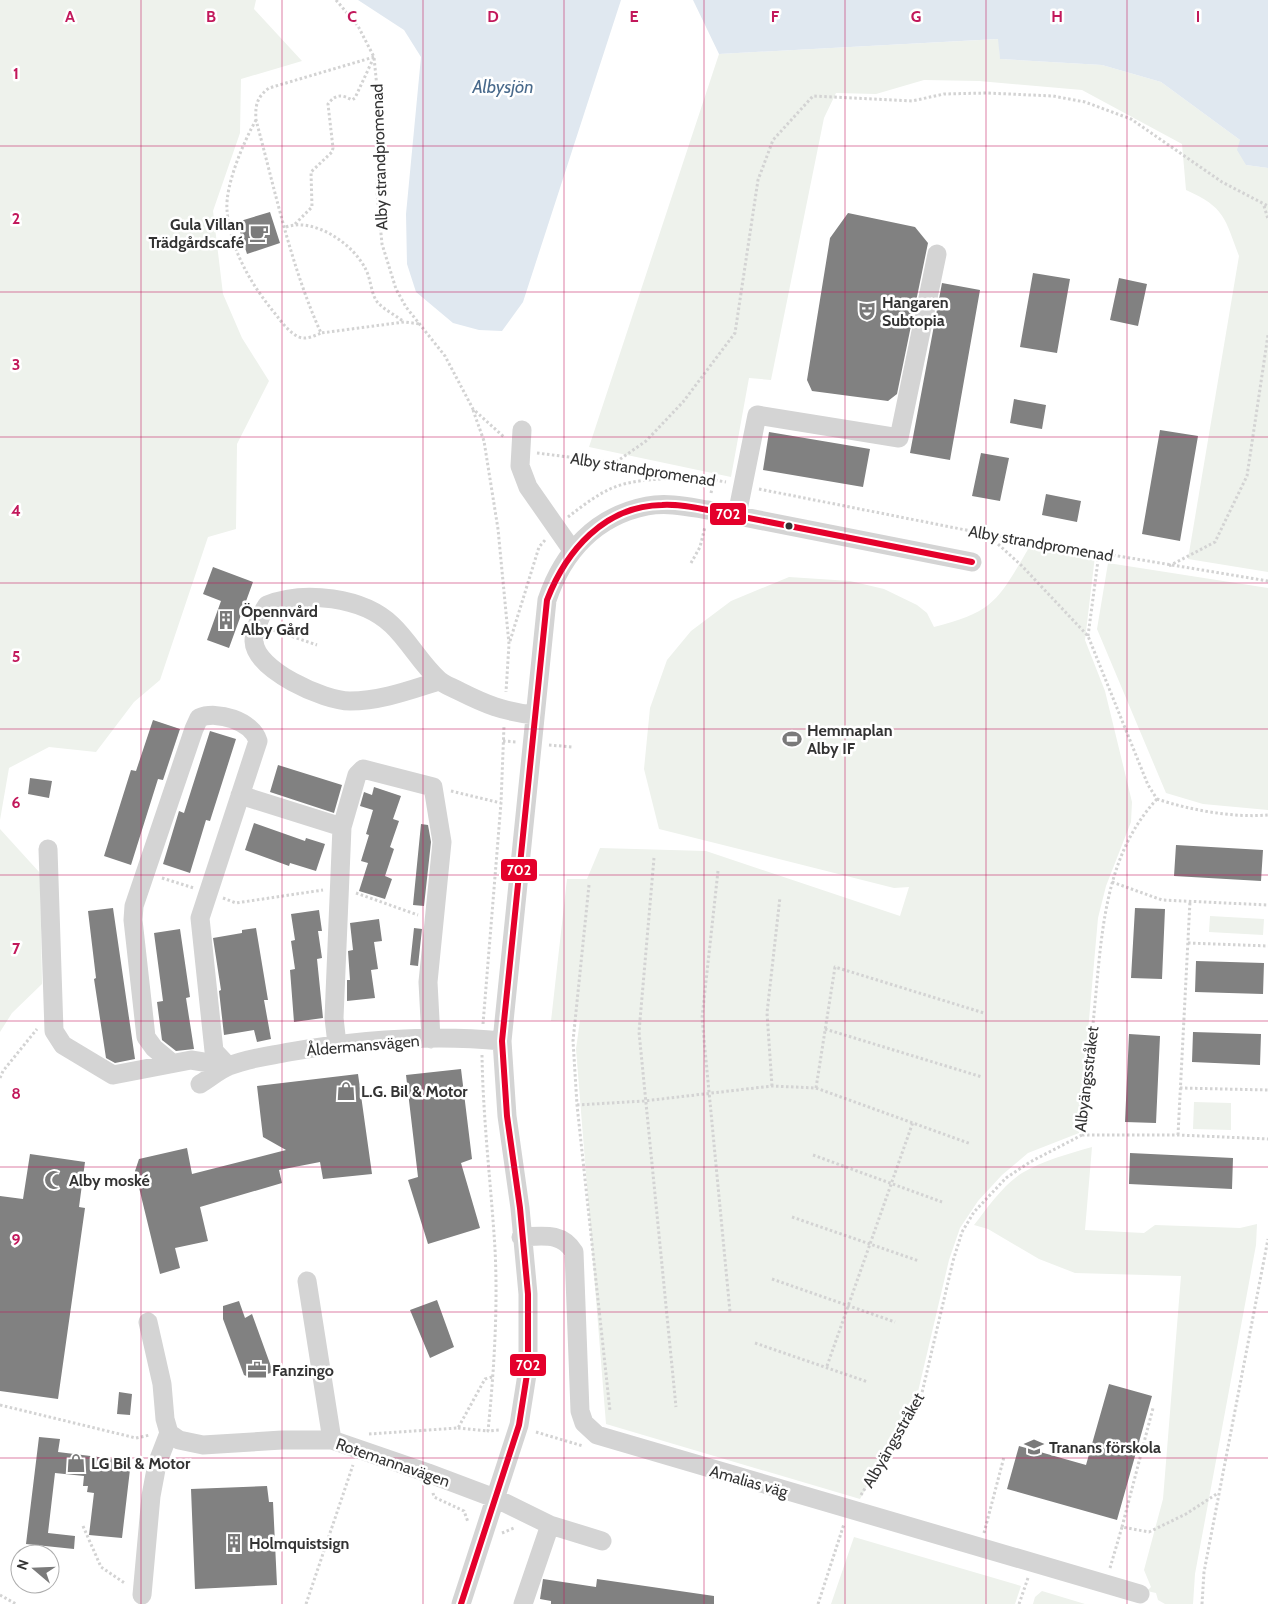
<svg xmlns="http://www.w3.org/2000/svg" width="1268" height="1604" viewBox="0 0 1268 1604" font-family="Cabin,sans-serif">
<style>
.green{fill:#eef2ec}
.water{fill:#e0e8f0}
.building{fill:#818181}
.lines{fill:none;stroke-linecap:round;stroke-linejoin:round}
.path{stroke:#d3d3d3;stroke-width:3;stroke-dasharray:2.5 2.5;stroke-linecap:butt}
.minor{stroke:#d4d4d4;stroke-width:19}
.bus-1-casing{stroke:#fff;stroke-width:10}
.bus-1{stroke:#e4002b;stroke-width:6}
.grid{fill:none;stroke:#c2185b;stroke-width:1;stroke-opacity:0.55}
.bus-dot{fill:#333;stroke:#fff;stroke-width:2}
.labels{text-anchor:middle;stroke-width:5;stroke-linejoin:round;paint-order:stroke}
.street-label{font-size:16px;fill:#333;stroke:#fff}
.poi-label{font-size:16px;font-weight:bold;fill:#333;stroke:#fff;text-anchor:start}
.water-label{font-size:18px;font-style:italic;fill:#496a8c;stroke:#fff}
.grid-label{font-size:16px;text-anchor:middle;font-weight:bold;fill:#c2185b;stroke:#fff;stroke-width:5;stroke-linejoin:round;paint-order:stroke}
.line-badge{stroke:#fff;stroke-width:2}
.badge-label{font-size:14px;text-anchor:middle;font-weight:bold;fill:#fff}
</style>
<rect width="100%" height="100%" fill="#fff"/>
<path class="green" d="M0,0H256L254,9L302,61L241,79L240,133L213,211L223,294L242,338L269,381L237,444L236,529L208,537L160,680L134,702L96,752L49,747L9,768L0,820Z
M999,39L1000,59L1102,65L1161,82L1240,140L1246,165L1268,168V572L1188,559L1239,256C1225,219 1225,207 1186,190L1182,144L1082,90L979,81L924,80L876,94L836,93L824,118L771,380L749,378L731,477L589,447L719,54Z
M1030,546L1095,556L1085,640L1105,691L1132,802L1131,822L1106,886L1098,918L1079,1133L1028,1153L1002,1175L978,1201L960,1228L949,1260L917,1396L860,1499L606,1424L576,1049L580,1020L551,1021L567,879H587L600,848L706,851L900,916L909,887L894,888L659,829L644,769L650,708L667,660L691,631L731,601L789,577L850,581L884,589L917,605L927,613L934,627C996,612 999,598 1030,546Z
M1108,563L1268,588V810L1203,804L1166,793L1097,629Z
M0,829L40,873L42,984L12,1013L0,1032Z
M1210,916L1264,919L1263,935L1209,932Z
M1194,1102L1231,1103V1130L1193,1129Z
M1092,1147L1085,1230L1144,1233L1155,1225L1240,1228L1257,1224L1256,1245L1195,1574L1193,1604H1165L1158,1600L1156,1593L1147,1591L1151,1587L1144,1570L1163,1499L1181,1276L1075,1273L1039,1259L988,1229L974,1225C988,1207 1003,1185 1022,1173C1044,1160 1068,1154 1092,1147Z
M854,1537L1021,1586L1015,1604H831Z
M1042,1591L1085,1604H1033L1035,1597Z"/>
<path class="water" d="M358,0H621L523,302L502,331L479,330L453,323L416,292L407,264L406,214L421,57L404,30Z
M693,0H1268V168L1246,165L1237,150L1240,140L1161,82L1102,65L1000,59L998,39L719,54Z"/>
<path class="building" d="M270,212L280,243L247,254L237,222Z
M848,213L915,227L928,243L897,394L888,401L812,391L807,380L830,238Z
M1033,273L1070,279L1057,353L1020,347Z
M1119,278L1147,284L1138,326L1110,320Z
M942,283L980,290L950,460L910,453Z
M1014,399L1046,405L1042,429L1010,423Z
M1160,430L1198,436L1180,541L1142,534Z
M769,432L870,449L863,487L763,470Z
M981,453L1009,458L1000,501L972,496Z
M1046,494L1081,501L1077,522L1042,515Z
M213,567L253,582L229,648L207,640L221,601L203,594Z
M153,720L180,729L163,780L158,779L131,865L104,856L131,770L136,771Z
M210,731L236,739L210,821L206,820L190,873L163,864L179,811L184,813Z
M278,765L342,785L334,813L270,792Z
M30,778L52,781L49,798L28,794Z
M374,787L401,796L393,819L399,821L390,847L394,849L385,876L392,879L385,899L359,891L368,863L361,861L369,835L366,834L373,810L360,806L364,792L372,795Z
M254,823L305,841L306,838L325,844L316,871L290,863L289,866L245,850Z
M421,824L428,825L431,842L424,906L413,905Z
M1176,845L1263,850L1261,881L1174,876Z
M113,908L135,1059L115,1063L106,1058L94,979L96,978L88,911Z
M1135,908L1165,909L1162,979L1131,978Z
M319,910L322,931H318L322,958L317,959L323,1018L294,1022L290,970L295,969L291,941L295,940L291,914Z
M379,919L382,941L374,942L378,969L371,970L375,998L347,1001V980H350L348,951L353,950L350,923Z
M256,928L268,1000H264L271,1039L257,1042L254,1030L224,1035L219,991L221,990L213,938L242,933V930Z
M414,928L422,929L418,966L410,965Z
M180,929L190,997L186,998L194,1049L176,1051L162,1040L157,1002L163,1001L154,933Z
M1196,961L1264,963L1263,994L1195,992Z
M1193,1032L1261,1034L1260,1065L1192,1062Z
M1129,1034L1160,1036L1156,1123L1125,1122Z
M461,1069L472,1159L461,1163L480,1228L428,1244L408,1180L418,1177L406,1075Z
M358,1074L372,1174L323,1179L320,1162L279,1170L282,1183L200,1207L208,1241L175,1248L180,1268L160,1274L135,1171L139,1159L187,1148L192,1174L286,1150L263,1137L257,1086Z
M1130,1153L1233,1158L1232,1189L1129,1184Z
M30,1154L85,1162L79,1207L85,1208L58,1399L0,1391V1196L23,1199Z
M437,1300L454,1347L430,1358L410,1310Z
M239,1301L245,1318L252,1314L273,1372L253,1379L244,1375L223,1319V1306Z
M1109,1384L1152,1396L1117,1520L1007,1489L1019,1446L1086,1465Z
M119,1392L132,1394L130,1415L117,1414Z
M39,1437L60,1439L58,1452L131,1461L122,1538L89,1535L94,1493L87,1492L88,1486H83L84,1476L55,1473L48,1533L75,1536L74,1549L26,1544Z
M267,1486L269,1502H273L277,1585L195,1589L191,1489Z
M543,1579L596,1587L597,1579L714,1596V1604H551V1601L540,1599Z"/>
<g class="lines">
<path class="path" d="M336,0L358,26L374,57L379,108L377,192L382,244L396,289L406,307L445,356L473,409L504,437
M374,57L269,88C257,97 255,105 256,120C275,190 291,267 321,333L404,322L421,324
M256,120C244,141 225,185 227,210C230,250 252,286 277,316C283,324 290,333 299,337C306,340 314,336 321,333
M1264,206L1268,219
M295,224L312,207L311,172L332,152L333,148L328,104C336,93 343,95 352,100L355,98L374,57
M286,227C314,217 354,244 366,270C371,279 371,295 378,303C385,310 395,315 403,321
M473,410L484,441L498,529L509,644L506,692
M537,453L616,463L726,482
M616,462L646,441L683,402L735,333L758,180L773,140L813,96L912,101L944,94L987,93L1053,96L1085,102L1131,119L1222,182L1268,206
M759,489L986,534L1268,581
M711,493L714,480
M568,517C581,507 595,496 610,489C634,478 666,479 692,478
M987,534L1022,566L1088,636L1148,785L1157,799
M691,563L700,547L705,527
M1169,566L1215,542L1247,476L1268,335
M273,630L317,645
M1088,636L1099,553
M510,641L539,547L546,539
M503,741L517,742
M549,745L572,747
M451,791L501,803
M1157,799C1189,810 1234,818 1268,815
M654,858L639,1032L676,1407
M718,871L702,1018L730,1312
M162,878L194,888
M1112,882L1162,900L1268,905
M589,885L573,1041L577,1105L610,1411
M356,893L418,915
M223,898L236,903L323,890
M1188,943L1268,946
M483,1024L501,803L504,726
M825,1029L982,1077
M482,1055C483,1120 491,1184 495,1249C498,1309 494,1371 488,1431L500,1430
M0,1078L3,1071L37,1029
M772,1086L767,1013L780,897
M816,1088L835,967L984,1013
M1180,1088L1268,1090
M577,1105L644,1101L772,1086L816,1088L971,1144
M1082,1135H1178L1268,1139
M1178,1135L1190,901
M813,1155L942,1202
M792,1217L919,1261
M772,1279L895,1322
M755,1343L868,1382
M827,1366L913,1122
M0,1405L136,1438L150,1435
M458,1428L488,1431
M536,1432L583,1446
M369,1434L458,1428L485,1379L492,1377
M433,1493L434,1497L464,1511L468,1522
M861,1495L921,1397L953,1261L962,1232L974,1212L1006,1178L1030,1162L1082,1135C1086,1091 1091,1047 1095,1003C1102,931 1105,855 1157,799
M83,1526L101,1567L126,1584
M1122,1527L1153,1408
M502,1533L514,1528
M984,1533L1004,1457
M1110,1568L1122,1527L1149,1532L1186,1514L1218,1493
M0,1595L16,1604
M306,1604L353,1465
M818,1604L844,1524
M1019,1604L1028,1578
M1202,1604L1204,1572L1268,1239"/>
<path class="minor" d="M522,430L520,466L528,487L572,550
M737,515L757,415L899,438L937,254
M439,681C410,690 381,701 350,701C324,701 255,670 254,641C254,630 261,614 267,605C304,590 363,597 392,625C409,641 421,664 439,680C444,685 452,687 459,691C487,705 502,711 534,715
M240,795L342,827
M48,849L54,1031L63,1045L113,1075L191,1060L228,1066
M337,1044L334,1018L342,827L357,775L363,769L433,787L442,842L428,982L431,1039
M172,1063L154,1048L146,1037L133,920L134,906L194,729L199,718C217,710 252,721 258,741L200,918L214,1051L228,1066
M200,1084C210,1078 219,1070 229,1066C248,1058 269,1056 289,1052C358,1040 432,1034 502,1041
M521,1237C543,1236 562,1232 574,1252L580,1411L584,1423L597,1435L1140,1594
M307,1281L332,1440
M169,1433L179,1440L203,1445L282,1440H332L428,1473L497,1499L550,1525L602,1541
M142,1595L151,1496L157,1464L169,1433L165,1419L162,1384L148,1322
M461,1604L519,1425L528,1368V1294L520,1208L507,1116L502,1041L547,600C563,552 596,516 647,506C668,502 689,507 708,510L972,562
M523,1604L550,1525"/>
<g class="bus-1-casing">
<path id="bus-1" d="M461,1604L519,1425L528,1368V1294L520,1208L507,1116L502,1041L547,600C566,551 604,506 662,505C677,504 693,507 708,510L972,562"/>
</g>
<use href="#bus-1" class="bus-1"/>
</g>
<path class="grid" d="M141,0V1604M282,0V1604M423,0V1604M564,0V1604M704,0V1604M845,0V1604M986,0V1604M1127,0V1604M0,146H1268M0,292H1268M0,437H1268M0,583H1268M0,729H1268M0,875H1268M0,1021H1268M0,1167H1268M0,1312H1268M0,1458H1268"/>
<defs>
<g id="cafe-bare" transform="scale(1.5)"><path d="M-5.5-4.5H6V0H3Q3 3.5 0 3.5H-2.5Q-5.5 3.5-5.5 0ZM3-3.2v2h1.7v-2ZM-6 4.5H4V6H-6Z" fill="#7a7a7a" stroke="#fff" stroke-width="2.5" paint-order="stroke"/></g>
<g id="theatre-bare" transform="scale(1.5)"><path d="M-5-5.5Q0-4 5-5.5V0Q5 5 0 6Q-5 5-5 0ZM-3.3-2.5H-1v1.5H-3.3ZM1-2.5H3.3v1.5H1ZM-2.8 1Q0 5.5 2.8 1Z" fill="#7a7a7a" stroke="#fff" stroke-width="2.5" paint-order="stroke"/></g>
<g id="building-bare" transform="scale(1.5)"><path d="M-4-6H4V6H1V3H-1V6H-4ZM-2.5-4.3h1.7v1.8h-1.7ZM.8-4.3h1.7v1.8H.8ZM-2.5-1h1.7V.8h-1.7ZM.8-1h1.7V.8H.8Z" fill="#7a7a7a" stroke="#fff" stroke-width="2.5" paint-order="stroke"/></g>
<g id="stadium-bare" transform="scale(1.5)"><path d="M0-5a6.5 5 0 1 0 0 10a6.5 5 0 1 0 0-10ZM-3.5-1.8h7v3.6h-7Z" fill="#7a7a7a" stroke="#fff" stroke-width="2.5" paint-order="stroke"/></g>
<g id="shop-bare" transform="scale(1.5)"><path d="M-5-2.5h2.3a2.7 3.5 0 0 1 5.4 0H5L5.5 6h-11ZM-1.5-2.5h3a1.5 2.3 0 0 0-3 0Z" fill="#7a7a7a" stroke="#fff" stroke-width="2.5" paint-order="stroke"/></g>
<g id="mosque-bare" transform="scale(1.5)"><path d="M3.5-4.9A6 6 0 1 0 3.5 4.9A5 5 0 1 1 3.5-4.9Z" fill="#7a7a7a" stroke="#fff" stroke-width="2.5" paint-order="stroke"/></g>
<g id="office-bare" transform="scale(1.5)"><path d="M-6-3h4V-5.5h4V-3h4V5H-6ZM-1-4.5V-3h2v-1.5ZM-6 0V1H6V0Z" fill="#7a7a7a" stroke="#fff" stroke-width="2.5" paint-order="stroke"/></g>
<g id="school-bare" transform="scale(1.5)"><path d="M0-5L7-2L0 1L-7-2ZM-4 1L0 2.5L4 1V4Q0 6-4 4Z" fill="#7a7a7a" stroke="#fff" stroke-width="2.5" paint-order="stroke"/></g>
</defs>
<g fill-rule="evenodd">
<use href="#cafe-bare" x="259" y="233"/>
<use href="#theatre-bare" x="867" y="311"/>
<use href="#building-bare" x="226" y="620"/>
<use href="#stadium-bare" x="792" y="739"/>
<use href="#shop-bare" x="346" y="1091"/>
<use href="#mosque-bare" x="54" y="1180"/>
<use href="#office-bare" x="257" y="1370"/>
<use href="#school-bare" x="1034" y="1447"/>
<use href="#shop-bare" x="76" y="1463"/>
<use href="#building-bare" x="234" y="1543"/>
</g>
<circle class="bus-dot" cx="789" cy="526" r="4.5"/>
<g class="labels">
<g class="street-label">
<text transform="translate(379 157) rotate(-92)" y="6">Alby strandpromenad</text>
<text transform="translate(643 469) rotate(9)" y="6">Alby strandpromenad</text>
<text transform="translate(1041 543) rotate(10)" y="6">Alby strandpromenad</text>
<text transform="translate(363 1045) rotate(-5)" y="6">Åldermansvägen</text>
<text transform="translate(1086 1079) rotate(-83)" y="6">Albyängsstråket</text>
<text transform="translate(893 1440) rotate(-60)" y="6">Albyängsstråket</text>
<text transform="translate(393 1462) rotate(19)" y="6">Rotemannavägen</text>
<text transform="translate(749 1481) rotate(16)" y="6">Amalias väg</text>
</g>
<g class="poi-label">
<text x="244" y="230" text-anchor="end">Gula Villan<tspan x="244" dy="18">Trädgårdscafé</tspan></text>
<text x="882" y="308">Hangaren<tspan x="882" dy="18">Subtopia</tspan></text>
<text x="241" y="617">Öpennvård<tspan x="241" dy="18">Alby Gård</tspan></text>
<text x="807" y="736">Hemmaplan<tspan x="807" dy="18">Alby IF</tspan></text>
<text x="361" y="1097">L.G. Bil &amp; Motor</text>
<text x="69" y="1186">Alby moské</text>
<text x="272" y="1376">Fanzingo</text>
<text x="1049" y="1453">Tranans förskola</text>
<text x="91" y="1469">LG Bil &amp; Motor</text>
<text x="249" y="1549">Holmquistsign</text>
</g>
<g class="water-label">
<text x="503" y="93">Albysjön</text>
</g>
</g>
<g class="grid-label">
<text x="70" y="22">A</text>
<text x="211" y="22">B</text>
<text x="352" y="22">C</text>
<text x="493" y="22">D</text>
<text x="634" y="22">E</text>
<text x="775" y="22">F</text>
<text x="916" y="22">G</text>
<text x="1057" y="22">H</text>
<text x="1198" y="22">I</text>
<text x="16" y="79">1</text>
<text x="16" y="224">2</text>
<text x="16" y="370">3</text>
<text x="16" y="516">4</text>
<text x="16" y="662">5</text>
<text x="16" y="808">6</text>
<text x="16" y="954">7</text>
<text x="16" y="1099">8</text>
<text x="16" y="1245">9</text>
</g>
<g class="line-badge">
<rect x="709" y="502" width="38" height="24" rx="5" fill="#e4002b"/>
<rect x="500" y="858" width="38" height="24" rx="5" fill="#e4002b"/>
<rect x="509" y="1353" width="38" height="24" rx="5" fill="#e4002b"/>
</g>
<g class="badge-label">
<text x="728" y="519">702</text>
<text x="519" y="875">702</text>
<text x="528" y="1370">702</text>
</g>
<g transform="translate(35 1569) rotate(289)"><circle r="24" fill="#ffffff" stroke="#adadad"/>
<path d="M0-4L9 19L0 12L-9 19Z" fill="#7a7a7a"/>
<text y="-8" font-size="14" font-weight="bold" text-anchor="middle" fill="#333333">N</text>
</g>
</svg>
